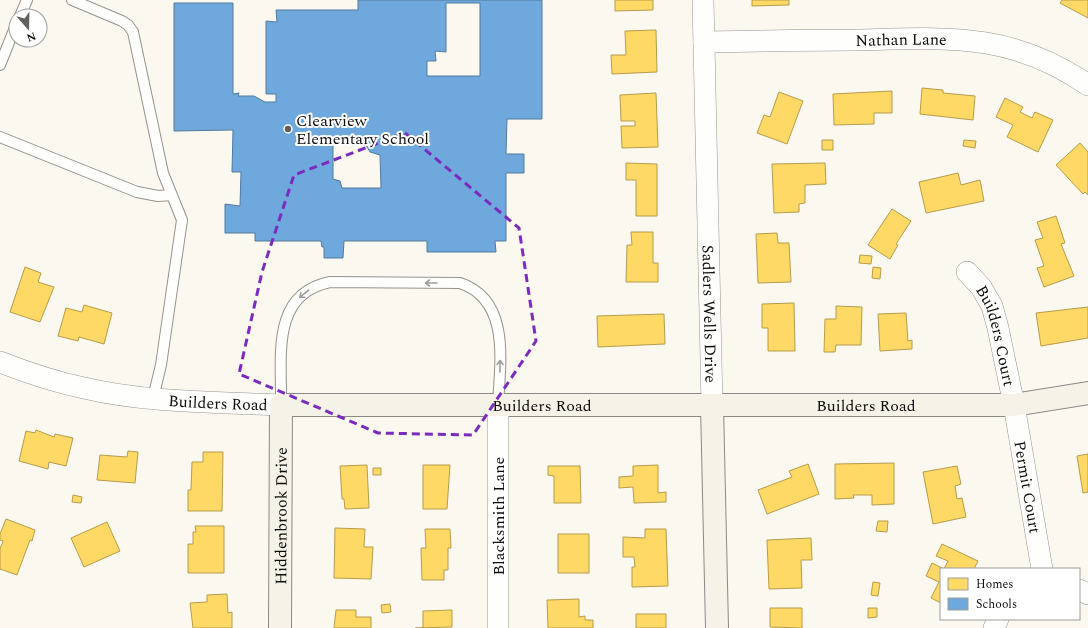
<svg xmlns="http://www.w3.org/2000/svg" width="1088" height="628" viewBox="0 0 1088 628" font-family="Spectral,serif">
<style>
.homes{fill:#ffd966;stroke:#b69c4b}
.schools{fill:#6fa8dc;stroke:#527a9e;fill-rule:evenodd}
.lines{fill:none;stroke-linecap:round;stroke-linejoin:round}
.lane-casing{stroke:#94938f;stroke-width:12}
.street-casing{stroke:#94938f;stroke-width:22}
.secondary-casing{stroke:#8b8986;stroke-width:24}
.lane{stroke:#fefefd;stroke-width:10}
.street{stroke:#fefefd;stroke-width:21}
.secondary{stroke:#f5f3e8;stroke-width:22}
.oneway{stroke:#9e9e9d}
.marked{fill:none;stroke:#7b2cbf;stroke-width:3;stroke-dasharray:8 5;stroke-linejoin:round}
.poi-dot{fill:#605f5c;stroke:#fff;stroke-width:1.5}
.labels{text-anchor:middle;stroke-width:4;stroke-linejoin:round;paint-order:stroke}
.street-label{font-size:16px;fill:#0d0d0d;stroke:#fff}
.poi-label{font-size:16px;fill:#0d0d0d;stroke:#fff;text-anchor:start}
</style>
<rect width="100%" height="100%" fill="#fbf8f0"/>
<path class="homes" d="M615,0H653V10L615,11Z
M752,0H789V5L752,6Z
M1062,0H1088V18L1060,3Z
M656,30L657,72L612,74L611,55H626L625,31Z
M922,88L943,90V93L975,96L973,120L920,114Z
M892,91V113H874V124L834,125L833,94Z
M779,92L803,101L787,144L757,133L764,115L770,117Z
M656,93L658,147L622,148L621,126H635V121H621L620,95Z
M1005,98L1023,107L1020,112L1032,118L1035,112L1053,120L1038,152L1007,137L1013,125L996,117Z
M822,140H833V150H822Z
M964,140L976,141L975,148L963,146Z
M1080,143L1088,152V195L1085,192L1083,194L1056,165Z
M626,163L657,164V216H636V180H626Z
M825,163L826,184L805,185V203L799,204V212L774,213L772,164Z
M958,173L961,185L980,180L984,201L926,213L919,182Z
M892,209L911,221L896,244L898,245L890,259L868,245Z
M1056,216L1065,243L1061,244L1074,276L1044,287L1037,268L1044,266L1035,240L1043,238L1037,222Z
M631,232H653V263H658V282H626L627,245H632Z
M777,233L778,243H789L791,282L758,283L756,234Z
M860,255L872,256L871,264L859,263Z
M25,267L41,273L38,282L54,287L40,322L10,312Z
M873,267L881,268L880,279L872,278Z
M794,303L795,351H768V328H762V304Z
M84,305L112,313L104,344L79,337L78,341L58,336L66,308L82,312Z
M836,306L862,307L861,345H836L835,352H824L825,319H836Z
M1088,307V338L1041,346L1036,313Z
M906,313L908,341L912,340V349L880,351L878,314Z
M664,314L665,344L598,347L597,316Z
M36,430L54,437L55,434L73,438L66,466L49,462L48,469L19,461L26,431L35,433Z
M128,451L138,452L135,483L97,480L100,455L127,457Z
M203,452H223L222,511H188V490H191L192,462H203Z
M1088,454V492L1083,493L1077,456Z
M894,463V504L872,505V495H853L854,498L835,499V464Z
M808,464L819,494L767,514L758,490L792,477L789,471Z
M367,465L369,508L345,509L344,499H342L340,466Z
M423,465H450L447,509H423Z
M658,465V493L666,492V502L634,503L633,487L619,488V477L633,476V466Z
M548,466H580L581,503H554V476L548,475Z
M957,466L961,484L955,486L957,499L962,498L966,517L933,524L923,472Z
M373,468H381V475H373Z
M73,495L82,497L81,503L72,502Z
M6,519L35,530L32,541L30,540L17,575L0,569V549L3,541L0,540V534Z
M878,521H888L887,532L876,531Z
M107,522L120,551L84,567L71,538Z
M195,526H224V573H188V544H193V532H196Z
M335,528L365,529L364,547H373L371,579L334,578Z
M425,529H450L451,548H448V570H444V580H422L421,548H426Z
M645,529H666L668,586L632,587V567H635L634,557H623V537L645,538Z
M558,534H589V573H558Z
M811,538L812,560H801L802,588L769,589L767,540Z
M942,544L978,561L974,569H941V603L931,598L939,582L926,576L932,563L944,569L948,561L936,556Z
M873,582L880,583L878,596L871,595Z
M227,594L228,613L232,612V628H193L190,603L207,602V595Z
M579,599V617L585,616V620H593V628H548L547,600Z
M390,604L391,612L382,613L381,605Z
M770,608H802V628L770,627Z
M868,608H877V617L868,618Z
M336,610H356V617H371V628H334Z
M452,610V627L415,628H423V611Z
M636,614H666V628H636Z"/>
<path class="schools" d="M358,0H542V119H507L506,154H524V173H506V241H495L496,252H427V241H344L343,258H324V247H322L321,241H255V233H225V204L240,206L241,172H232L233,130L174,131V3H233V94L239,93L238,96H254L265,102H276V94H266V21L277,22L276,10H358ZM446,3H480V76H427V61H436L435,51L446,52ZM366,140V145L370,152L380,155L381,188H342L340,181L333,179V141Z"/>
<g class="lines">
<g class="lane-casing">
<path id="lane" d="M72,0L122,21L128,25L133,32L163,173L182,220L161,365L153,398
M20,16L27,0
M0,65L16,25
M0,137L137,192L158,196L172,195
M281,405C282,358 270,294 330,282L460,283C511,300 500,363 498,405"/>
</g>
<g class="street-casing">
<g id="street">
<path id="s1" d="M703,0L712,405"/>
<path id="s2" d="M704,42C754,41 805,40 855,40C945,38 1010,31 1088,85"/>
<path id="s3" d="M967,272L981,287L992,306L998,328L1014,405L1042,569"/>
<path id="s4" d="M0,362C28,373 55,382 84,388C148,403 216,402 281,405"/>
<path d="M1079,590L1088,594"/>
<path d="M498,628V405"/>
<path d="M994,628L998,619"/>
</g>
</g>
<g class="secondary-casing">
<g id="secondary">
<path d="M712,405L717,628"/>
<path id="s5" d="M280,628L281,405H1014L1088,393"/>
</g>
</g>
<use href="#lane" class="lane"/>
<use href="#street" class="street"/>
<use href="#secondary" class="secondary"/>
</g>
<defs><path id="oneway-shaft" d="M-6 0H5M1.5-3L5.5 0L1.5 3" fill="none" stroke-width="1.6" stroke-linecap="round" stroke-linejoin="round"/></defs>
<g class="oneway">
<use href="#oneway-shaft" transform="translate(431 283) rotate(-180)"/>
<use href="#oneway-shaft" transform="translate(304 294) rotate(140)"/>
<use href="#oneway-shaft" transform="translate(500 366) rotate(-89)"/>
</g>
<path class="marked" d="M405,133L519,228L536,341L473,435L378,433L239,374L262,272L294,175Z"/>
<circle class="poi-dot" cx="288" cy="129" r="4"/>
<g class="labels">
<g class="street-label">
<text dy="6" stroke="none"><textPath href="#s2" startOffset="197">Nathan Lane</textPath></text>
<text dy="6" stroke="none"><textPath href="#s1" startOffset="314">Sadlers Wells Drive</textPath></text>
<text dy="6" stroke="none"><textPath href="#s3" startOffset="72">Builders Court</textPath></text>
<text dy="6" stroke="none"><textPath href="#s4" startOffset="223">Builders Road</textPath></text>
<text dy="6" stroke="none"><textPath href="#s5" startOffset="484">Builders Road</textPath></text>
<text dy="6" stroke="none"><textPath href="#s5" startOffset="808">Builders Road</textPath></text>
<text dy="6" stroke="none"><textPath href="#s3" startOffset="227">Permit Court</textPath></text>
<text dy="6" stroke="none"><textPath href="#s5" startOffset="112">Hiddenbrook Drive</textPath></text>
<text transform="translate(498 516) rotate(-90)" y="6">Blacksmith Lane</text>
</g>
<g class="poi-label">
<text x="296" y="126">Clearview<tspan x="296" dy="18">Elementary School</tspan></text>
</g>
</g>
<rect x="940" y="568" width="140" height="52" fill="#ffffff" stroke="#9e9e9e"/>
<rect x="948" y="578" width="20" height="12" fill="#ffd966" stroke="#9e9e9e"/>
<text x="976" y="588" font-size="12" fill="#0d0d0d">Homes</text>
<rect x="948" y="598" width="20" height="12" fill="#6fa8dc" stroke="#9e9e9e"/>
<text x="976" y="608" font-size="12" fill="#0d0d0d">Schools</text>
<g transform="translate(28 28) rotate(160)"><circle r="19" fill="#ffffff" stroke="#9e9e9e"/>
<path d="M0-3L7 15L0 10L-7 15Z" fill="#605f5c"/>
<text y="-6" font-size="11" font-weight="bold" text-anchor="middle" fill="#0d0d0d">N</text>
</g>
</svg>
